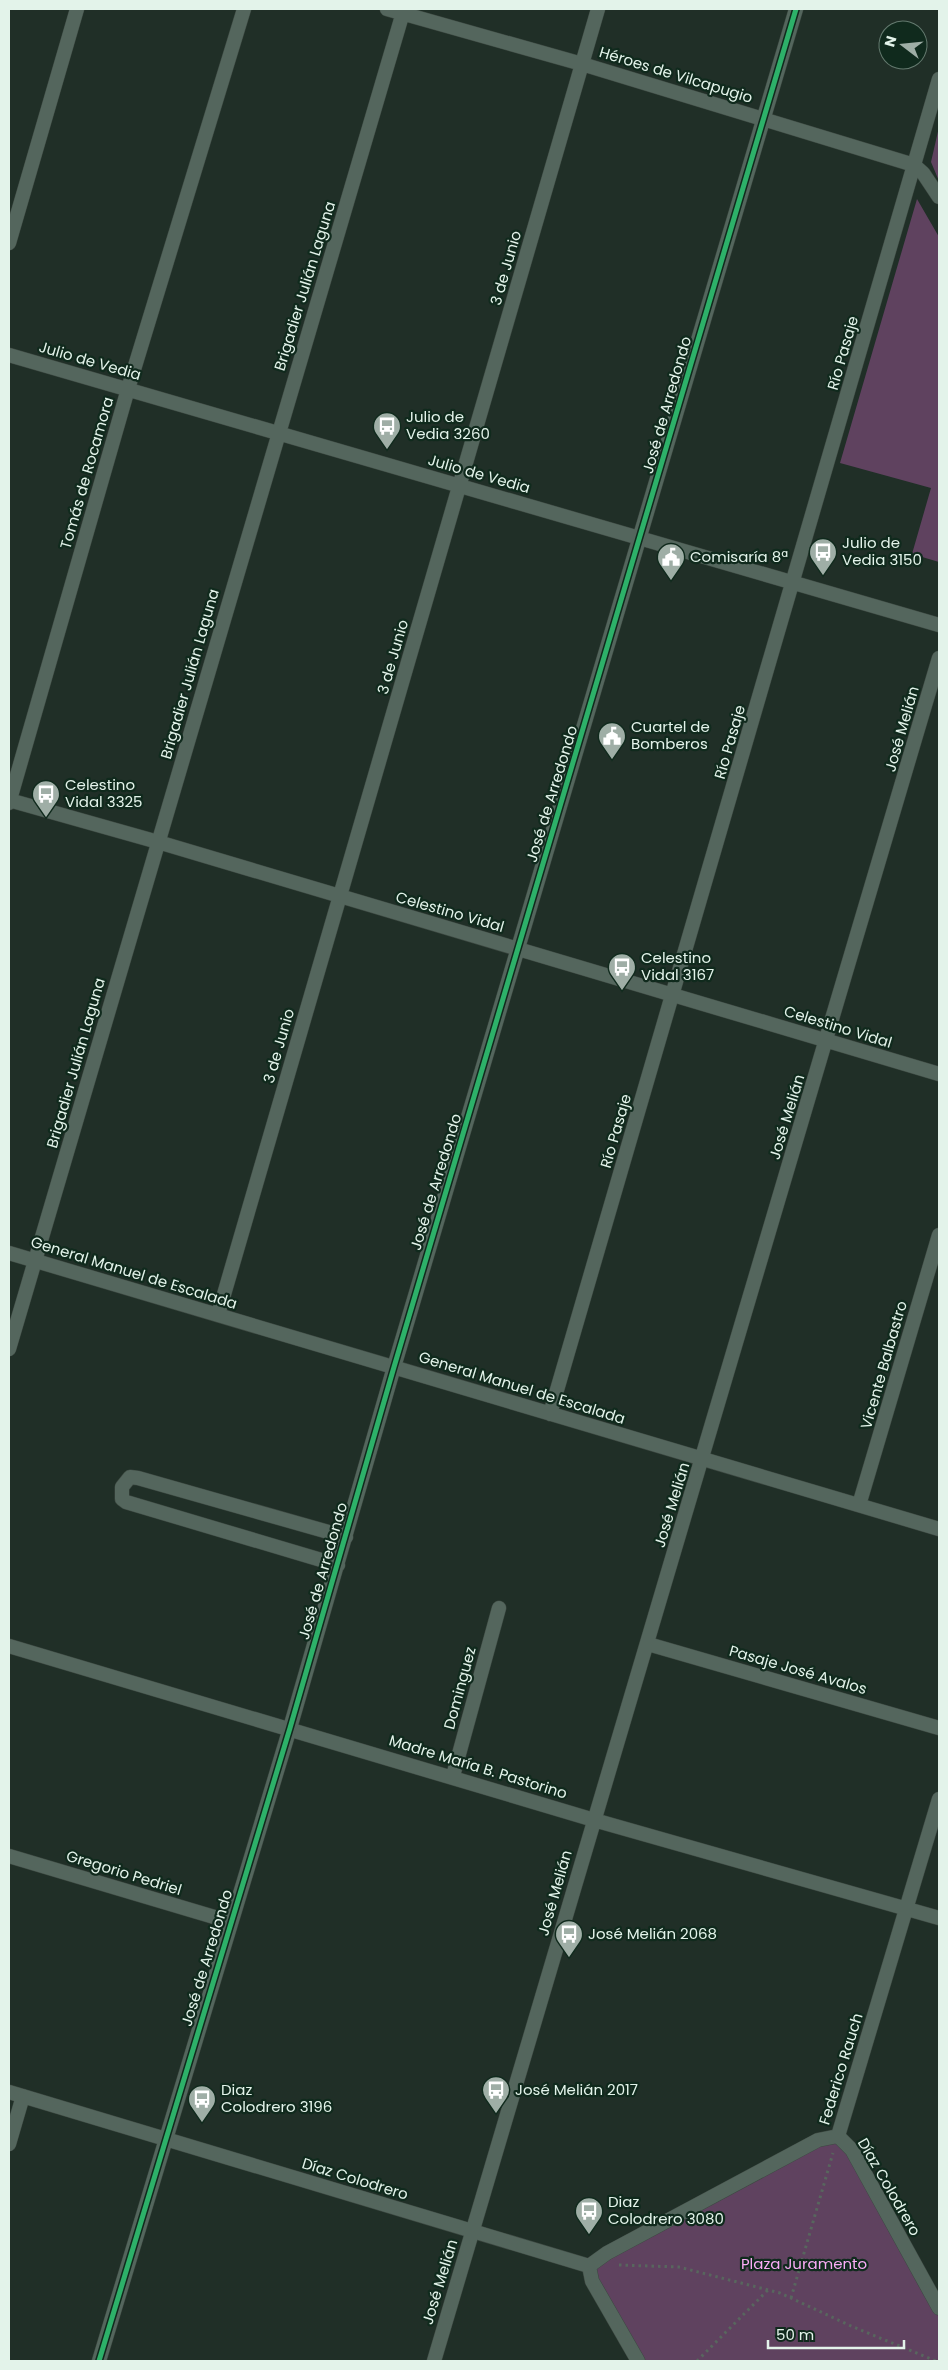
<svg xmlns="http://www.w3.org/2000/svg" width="948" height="2370" viewBox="0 0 948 2370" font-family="Poppins,sans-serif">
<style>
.park{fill:#5f425f}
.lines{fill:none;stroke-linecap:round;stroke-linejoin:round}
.street-casing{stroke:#3d4942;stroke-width:15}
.path{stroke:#58665e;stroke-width:3;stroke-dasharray:2.5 4;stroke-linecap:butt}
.street{stroke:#54665d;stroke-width:14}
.cycleway-casing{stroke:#102a1d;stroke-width:8}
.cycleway{stroke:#2db169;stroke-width:5}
.labels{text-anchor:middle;stroke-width:4.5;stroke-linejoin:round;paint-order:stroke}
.street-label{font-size:15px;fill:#e3f3ea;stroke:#102a1d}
.poi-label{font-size:15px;fill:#e3f3ea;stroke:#102a1d;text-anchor:start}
.park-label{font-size:15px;fill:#f9acf6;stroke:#102a1d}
</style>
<rect width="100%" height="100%" fill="#202f27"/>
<path class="park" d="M939,127V181L931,162Z
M917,199L939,237V562L912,554L931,488L840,463Z
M838,2136L939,2308V2361H638L589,2266Z"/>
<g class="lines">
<g class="street-casing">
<path id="street" d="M387,9L582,64L914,165L923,173L939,197
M9,243L77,9
M9,355L939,625
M9,800L158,842L939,1074
M9,803L128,389L244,9
M9,1253L939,1529
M218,1315L598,9
M9,1349L404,9
M550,1414L939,79
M859,1505L939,1235
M338,1565L126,1502L122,1499V1487L130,1477L138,1478L346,1537
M648,1644L939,1728
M9,1646L594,1820L939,1918
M453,1776L499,1608
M9,1856L231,1922
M9,2092L589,2266
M838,2136L939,1799
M838,2136L852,2150L939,2308
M9,2144L23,2096
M589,2266L607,2253L818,2140L838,2136
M589,2266L592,2281L638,2361
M99,2361L290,1728L394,1367L796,9
M434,2361L939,658"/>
</g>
<path class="path" d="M619,2265L679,2267L780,2293L851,2326L936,2361
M791,2298L833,2153
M697,2361L768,2290"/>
<use href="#street" class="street"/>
<g class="cycleway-casing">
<path id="cycleway" d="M99,2361L290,1728L394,1367L796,9"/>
</g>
<use href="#cycleway" class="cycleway"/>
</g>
<defs>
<g id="bus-pin" transform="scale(1.4375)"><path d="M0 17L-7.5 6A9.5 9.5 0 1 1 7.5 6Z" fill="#9faea6" stroke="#102a1d"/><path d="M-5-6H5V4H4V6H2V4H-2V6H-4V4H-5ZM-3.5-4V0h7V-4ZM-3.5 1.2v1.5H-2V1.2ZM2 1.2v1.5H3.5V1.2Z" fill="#fff"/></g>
<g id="civic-pin" transform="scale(1.4375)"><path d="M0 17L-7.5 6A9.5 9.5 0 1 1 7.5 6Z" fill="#9faea6" stroke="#102a1d"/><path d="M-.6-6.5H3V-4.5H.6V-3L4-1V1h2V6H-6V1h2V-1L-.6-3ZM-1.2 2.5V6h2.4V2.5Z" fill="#fff"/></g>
</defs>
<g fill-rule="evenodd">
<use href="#bus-pin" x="387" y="426"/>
<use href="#bus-pin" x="823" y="552"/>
<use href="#civic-pin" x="671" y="557"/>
<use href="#civic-pin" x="612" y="736"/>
<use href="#bus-pin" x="46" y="794"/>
<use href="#bus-pin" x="622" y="967"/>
<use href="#bus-pin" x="569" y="1934"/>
<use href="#bus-pin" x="496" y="2090"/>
<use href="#bus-pin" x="202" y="2099"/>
<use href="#bus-pin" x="589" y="2211"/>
</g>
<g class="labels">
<g class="street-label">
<text transform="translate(676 75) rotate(17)" y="5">Héroes de Vilcapugio</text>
<text transform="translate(506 268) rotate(-74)" y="5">3 de Junio</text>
<text transform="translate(305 286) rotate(-73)" y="5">Brigadier Julián Laguna</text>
<text transform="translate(843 353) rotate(-74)" y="5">Río Pasaje</text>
<text transform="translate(90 361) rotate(16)" y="5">Julio de Vedia</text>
<text transform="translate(667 405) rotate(-74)" y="5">José de Arredondo</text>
<text transform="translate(87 473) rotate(-74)" y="5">Tomás de Rocamora</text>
<text transform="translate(479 474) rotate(16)" y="5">Julio de Vedia</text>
<text transform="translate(393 657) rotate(-74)" y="5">3 de Junio</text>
<text transform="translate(190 674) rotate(-74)" y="5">Brigadier Julián Laguna</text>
<text transform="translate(902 729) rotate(-74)" y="5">José Melián</text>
<text transform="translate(730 742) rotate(-74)" y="5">Río Pasaje</text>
<text transform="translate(552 794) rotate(-73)" y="5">José de Arredondo</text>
<text transform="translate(450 912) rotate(16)" y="5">Celestino Vidal</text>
<text transform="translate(838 1027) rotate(17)" y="5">Celestino Vidal</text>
<text transform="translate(279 1046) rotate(-74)" y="5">3 de Junio</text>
<text transform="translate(76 1063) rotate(-74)" y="5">Brigadier Julián Laguna</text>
<text transform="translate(787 1117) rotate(-73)" y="5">José Melián</text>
<text transform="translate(616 1131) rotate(-74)" y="5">Río Pasaje</text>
<text transform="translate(436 1182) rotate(-73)" y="5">José de Arredondo</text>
<text transform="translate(134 1273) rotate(17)" y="5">General Manuel de Escalada</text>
<text transform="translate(884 1365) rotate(-74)" y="5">Vicente Balbastro</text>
<text transform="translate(522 1388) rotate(17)" y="5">General Manuel de Escalada</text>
<text transform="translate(672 1505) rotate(-73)" y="5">José Melián</text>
<text transform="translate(323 1571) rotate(-74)" y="5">José de Arredondo</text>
<text transform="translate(798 1670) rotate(16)" y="5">Pasaje José Avalos</text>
<text transform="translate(460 1688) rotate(-75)" y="5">Dominguez</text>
<text transform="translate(478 1767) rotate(17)" y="5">Madre María B. Pastorino</text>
<text transform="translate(124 1873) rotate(17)" y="5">Gregorio Pedriel</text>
<text transform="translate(555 1893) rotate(-74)" y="5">José Melián</text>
<text transform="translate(207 1958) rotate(-73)" y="5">José de Arredondo</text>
<text transform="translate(841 2069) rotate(-73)" y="5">Federico Rauch</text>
<text transform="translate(355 2179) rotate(17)" y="5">Díaz Colodrero</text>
<text transform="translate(889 2187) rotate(60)" y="5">Díaz Colodrero</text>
<text transform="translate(440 2282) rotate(-73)" y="5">José Melián</text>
</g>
<g class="poi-label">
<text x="406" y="422">Julio de<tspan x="406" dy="17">Vedia 3260</tspan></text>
<text x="842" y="548">Julio de<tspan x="842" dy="17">Vedia 3150</tspan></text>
<text x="690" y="562">Comisaría 8ª</text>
<text x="631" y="732">Cuartel de<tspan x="631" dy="17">Bomberos</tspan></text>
<text x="65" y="790">Celestino<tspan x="65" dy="17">Vidal 3325</tspan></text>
<text x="641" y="963">Celestino<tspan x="641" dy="17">Vidal 3167</tspan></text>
<text x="588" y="1939">José Melián 2068</text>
<text x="221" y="2095">Diaz<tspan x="221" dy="17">Colodrero 3196</tspan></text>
<text x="515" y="2095">José Melián 2017</text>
<text x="608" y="2207">Diaz<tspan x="608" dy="17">Colodrero 3080</tspan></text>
</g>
<g class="park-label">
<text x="804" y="2269">Plaza Juramento</text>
</g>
</g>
<rect width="948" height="2370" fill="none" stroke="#e3f3ea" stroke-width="20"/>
<g transform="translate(903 45) rotate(286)"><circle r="24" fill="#102a1d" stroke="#647a6f"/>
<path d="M0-4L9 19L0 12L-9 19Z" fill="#9faea6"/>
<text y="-8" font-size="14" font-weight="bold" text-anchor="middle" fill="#e3f3ea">N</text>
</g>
<path d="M768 2340v8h136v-8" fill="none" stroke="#e3f3ea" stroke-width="2.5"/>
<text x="776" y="2340" font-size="15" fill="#e3f3ea" stroke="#102a1d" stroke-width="4" paint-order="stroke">50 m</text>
</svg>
